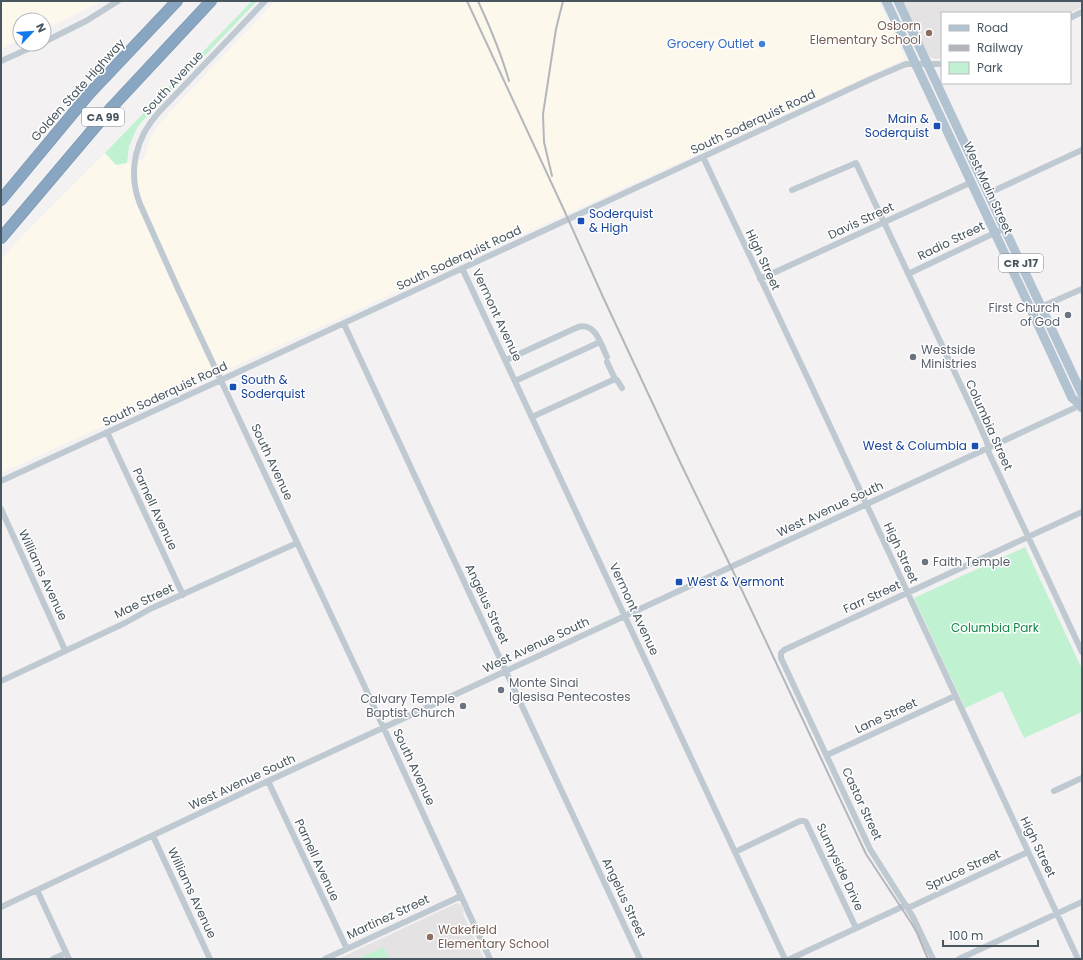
<svg xmlns="http://www.w3.org/2000/svg" width="1083" height="960" viewBox="0 0 1083 960" font-family="Poppins,sans-serif">
<style>
.commercial{fill:#fdf8ec}
.education{fill:#e5e2e4}
.green{fill:#c0f2d1}
.lines{fill:none;stroke-linecap:round;stroke-linejoin:round}
.motorway-casing{stroke:#7391ad;stroke-width:12}
.minor{stroke:#bfc9d1;stroke-width:6}
.primary{stroke:#b1c2d1;stroke-width:9}
.motorway{stroke:#88a6c1;stroke-width:11}
.rail{stroke:#b3b7bc;stroke-width:2}
.education-dot{fill:#8d6e63;stroke:#fff;stroke-width:1.5}
.shop-dot{fill:#3f7fe0;stroke:#fff;stroke-width:1.5}
.transit-dot{fill:#1a4fb4;stroke:#fff;stroke-width:1.5}
.worship-dot{fill:#6b7280;stroke:#fff;stroke-width:1.5}
.labels{text-anchor:middle;stroke-width:3;stroke-linejoin:round;paint-order:stroke}
.shield{fill:#fff;stroke:#7f8990;stroke-width:1}
.shield-label{font-size:11px;font-weight:bold;fill:#485660}
.education-label{font-size:12px;fill:#785e54;stroke:#fff;text-anchor:end}
.shop-label{font-size:12px;fill:#366cbe;stroke:#fff;text-anchor:end}
.street-label{font-size:12px;fill:#485660;stroke:#fff}
.transit-label{font-size:12px;fill:#164399;stroke:#fff;text-anchor:start}
.worship-label{font-size:12px;fill:#5b616d;stroke:#fff;text-anchor:start}
.park-label{font-size:12px;fill:#148649;stroke:#fff}
</style>
<rect width="100%" height="100%" fill="#f4f1f2"/>
<path class="commercial" d="M1,1H102L44,30V20H20V40L1,49Z
M275,1H878L905,59L1,473V260L22,236L105,153L116,165L144,159L150,139L159,124Z"/>
<path class="education" d="M902,1H1082V7L1068,13H942V58L935,59L928,56Z
M457,903L461,905L464,911L463,914L484,959H338Z"/>
<path class="green" d="M252,1H257L138,126L129,146L127,163L116,165L105,153Z
M1025,547L1082,669V712L1024,738L1002,691L965,708L914,598Z
M384,947L389,959H358Z"/>
<g class="lines">
<g class="motorway-casing">
<path id="motorway" d="M1,200L89,94L177,1
M1,238L112,107L211,1"/>
</g>
<path class="minor" d="M265,1L159,112C136,137 127,171 140,204L179,291L363,683L490,959
M1070,18L1082,12
M44,42L86,21L118,1
M1,61L39,44
M703,157L811,385L1078,959
M792,190L856,163L974,413L987,442L989,453L1082,652
M989,193L1082,150
M462,268L785,959
M908,274L1005,228
M760,279L972,182
M1041,307L1082,289
M344,324L640,959
M506,360L578,327C596,322 601,345 607,357
M607,362L615,379
M515,381L600,342
M532,417L615,379L617,380L622,388
M107,432L183,595
M1,481L221,380L871,79L906,64H942
M1,509L65,650
M1,681L125,623L150,609L297,543
M827,755L955,696
M268,781L347,949
M1054,791L1082,778
M153,836L210,959
M735,852L800,821H804L806,822L856,928
M37,890L69,959
M1,907L268,781L1081,405
M908,908L1028,852
M53,959L66,953
M325,959L461,896
M790,959L906,905
M933,959L913,917L870,849L781,658V653L784,650L1082,512
M959,959L1082,902"/>
<path class="primary" d="M886,1L1041,331L1072,398L1081,405L1082,408
M898,1L1082,394"/>
<use href="#motorway" class="motorway"/>
<path class="rail" d="M467,1L564,210L603,297L681,464L731,567L866,854L912,924L917,933L928,959
M478,1C490,27 501,53 509,81
M552,176L544,142L543,114L556,29L563,1"/>
</g>
<g class="education-dot">
<circle cx="929" cy="33" r="4"/>
<circle cx="430" cy="937" r="4"/>
</g>
<circle class="shop-dot" cx="762" cy="44" r="4"/>
<g class="transit-dot">
<rect x="933" y="122" width="8" height="8" rx="2"/>
<rect x="577" y="217" width="8" height="8" rx="2"/>
<rect x="229" y="383" width="8" height="8" rx="2"/>
<rect x="971" y="442" width="8" height="8" rx="2"/>
<rect x="675" y="578" width="8" height="8" rx="2"/>
</g>
<g class="worship-dot">
<circle cx="1068" cy="315" r="4"/>
<circle cx="913" cy="357" r="4"/>
<circle cx="925" cy="562" r="4"/>
<circle cx="501" cy="690" r="4"/>
<circle cx="463" cy="706" r="4"/>
</g>
<g class="labels">
<g class="shield">
<rect x="82" y="108" width="42" height="18" rx="3"/>
<rect x="999" y="254" width="44" height="18" rx="3"/>
</g>
<g class="shield-label">
<text x="103" y="121">CA 99</text>
<text x="1021" y="267">CR J17</text>
</g>
<g class="education-label">
<text x="921" y="30">Osborn<tspan x="921" dy="14">Elementary School</tspan></text>
<text x="438" y="934" text-anchor="start">Wakefield<tspan x="438" dy="14">Elementary School</tspan></text>
</g>
<g class="shop-label">
<text x="754" y="48">Grocery Outlet</text>
</g>
<g class="street-label">
<text transform="translate(173 83) rotate(-47)" y="4">South Avenue</text>
<text transform="translate(78 90) rotate(-48)" y="4">Golden State Highway</text>
<text transform="translate(753 122) rotate(-25)" y="4">South Soderquist Road</text>
<text transform="translate(988 188) rotate(65)" y="4">West Main Street</text>
<text transform="translate(861 221) rotate(-25)" y="4">Davis Street</text>
<text transform="translate(951 241) rotate(-26)" y="4">Radio Street</text>
<text transform="translate(459 258) rotate(-25)" y="4">South Soderquist Road</text>
<text transform="translate(763 260) rotate(65)" y="4">High Street</text>
<text transform="translate(497 315) rotate(65)" y="4">Vermont Avenue</text>
<text transform="translate(165 394) rotate(-25)" y="4">South Soderquist Road</text>
<text transform="translate(989 425) rotate(66)" y="4">Columbia Street</text>
<text transform="translate(272 462) rotate(65)" y="4">South Avenue</text>
<text transform="translate(155 509) rotate(65)" y="4">Parnell Avenue</text>
<text transform="translate(830 509) rotate(-25)" y="4">West Avenue South</text>
<text transform="translate(901 553) rotate(65)" y="4">High Street</text>
<text transform="translate(43 575) rotate(65)" y="4">Williams Avenue</text>
<text transform="translate(872 597) rotate(-25)" y="4">Farr Street</text>
<text transform="translate(144 601) rotate(-26)" y="4">Mae Street</text>
<text transform="translate(487 604) rotate(65)" y="4">Angelus Street</text>
<text transform="translate(634 609) rotate(65)" y="4">Vermont Avenue</text>
<text transform="translate(536 645) rotate(-25)" y="4">West Avenue South</text>
<text transform="translate(886 716) rotate(-25)" y="4">Lane Street</text>
<text transform="translate(414 767) rotate(65)" y="4">South Avenue</text>
<text transform="translate(242 782) rotate(-25)" y="4">West Avenue South</text>
<text transform="translate(862 804) rotate(65)" y="4">Castor Street</text>
<text transform="translate(1038 847) rotate(64)" y="4">High Street</text>
<text transform="translate(317 860) rotate(65)" y="4">Parnell Avenue</text>
<text transform="translate(840 867) rotate(65)" y="4">Sunnyside Drive</text>
<text transform="translate(963 870) rotate(-25)" y="4">Spruce Street</text>
<text transform="translate(192 893) rotate(65)" y="4">Williams Avenue</text>
<text transform="translate(624 898) rotate(65)" y="4">Angelus Street</text>
<text transform="translate(388 917) rotate(-25)" y="4">Martinez Street</text>
</g>
<g class="transit-label">
<text x="929" y="123" text-anchor="end">Main &amp;<tspan x="929" dy="14">Soderquist</tspan></text>
<text x="589" y="218">Soderquist<tspan x="589" dy="14">&amp; High</tspan></text>
<text x="241" y="384">South &amp;<tspan x="241" dy="14">Soderquist</tspan></text>
<text x="967" y="450" text-anchor="end">West &amp; Columbia</text>
<text x="687" y="586">West &amp; Vermont</text>
</g>
<g class="worship-label">
<text x="1060" y="312" text-anchor="end">First Church<tspan x="1060" dy="14">of God</tspan></text>
<text x="921" y="354">Westside<tspan x="921" dy="14">Ministries</tspan></text>
<text x="933" y="566">Faith Temple</text>
<text x="509" y="687">Monte Sinai<tspan x="509" dy="14">Iglesisa Pentecostes</tspan></text>
<text x="455" y="703" text-anchor="end">Calvary Temple<tspan x="455" dy="14">Baptist Church</tspan></text>
</g>
<g class="park-label">
<text x="995" y="632">Columbia Park</text>
</g>
</g>
<rect width="1083" height="960" fill="none" stroke="#485660" stroke-width="4"/>
<rect x="941" y="12" width="130" height="72" fill="#ffffff" stroke="#b6bbbf"/>
<rect x="949" y="25" width="20" height="6" fill="#b1c2d1" stroke="#b6bbbf"/>
<text x="977" y="32" font-size="12" fill="#485660">Road</text>
<rect x="949" y="45" width="20" height="6" fill="#b3b7bc" stroke="#b6bbbf"/>
<text x="977" y="52" font-size="12" fill="#485660">Railway</text>
<rect x="949" y="62" width="20" height="12" fill="#c0f2d1" stroke="#b6bbbf"/>
<text x="977" y="72" font-size="12" fill="#485660">Park</text>
<g transform="translate(32 32) rotate(65)"><circle r="19" fill="#ffffff" stroke="#b6bbbf"/>
<path d="M0-3L7 15L0 10L-7 15Z" fill="#137aed"/>
<text y="-6" font-size="11" font-weight="bold" text-anchor="middle" fill="#485660">N</text>
</g>
<path d="M943 940v6h95v-6" fill="none" stroke="#485660" stroke-width="2"/>
<text x="949" y="940" font-size="12" fill="#485660" stroke="#ffffff" stroke-width="3" paint-order="stroke">100 m</text>
</svg>
